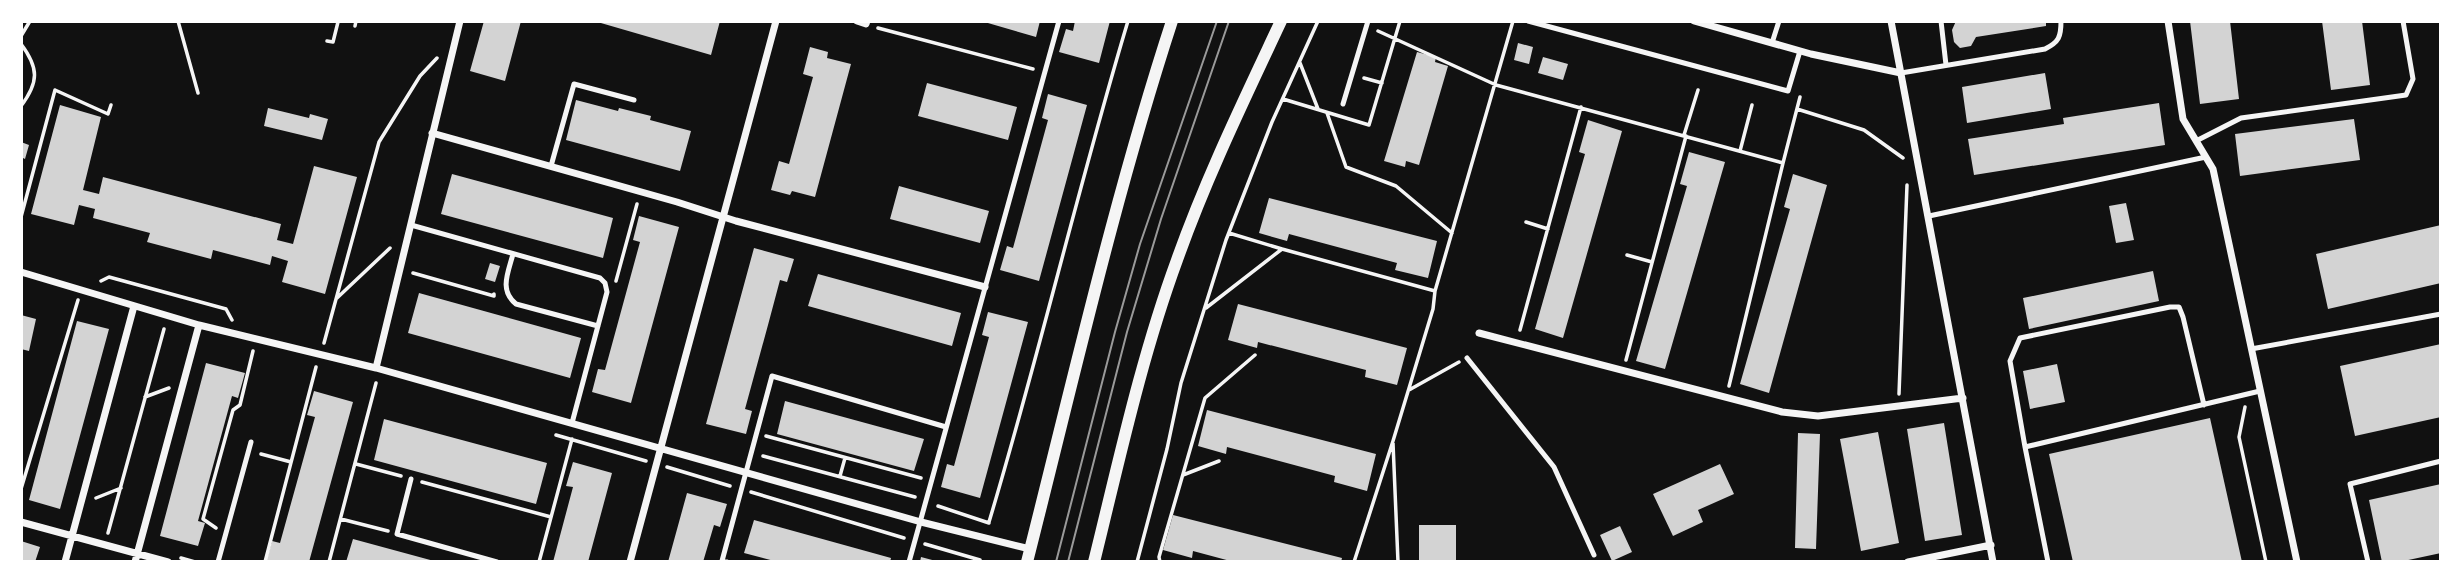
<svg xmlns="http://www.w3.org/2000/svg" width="2462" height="583" viewBox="0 0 2462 583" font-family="Arial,sans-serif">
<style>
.building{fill:#d3d3d3}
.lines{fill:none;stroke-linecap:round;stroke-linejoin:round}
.path{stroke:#f5f5f5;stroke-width:3.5}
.service{stroke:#f5f5f5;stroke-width:5}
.minor{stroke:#f5f5f5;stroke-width:7}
.tertiary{stroke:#f5f5f5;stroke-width:12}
.tram{stroke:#9a9a9a;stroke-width:2}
</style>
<rect width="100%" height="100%" fill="#111"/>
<path class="building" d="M484,21H521L505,81L470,71Z
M594,21H720L711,55Z
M981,21H1040L1036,37Z
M1075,21H1110L1099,63L1059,52L1066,29L1073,31Z
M1956,21H2046V26L1976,37L1971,46L1960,48L1954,42L1952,30Z
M2190,21H2230L2239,99L2200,104Z
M2322,21H2362L2370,85L2331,90Z
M1518,43L1533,47L1529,64L1514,60Z
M810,47L828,52L827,58L851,64L815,197L792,191L790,195L771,190L779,161L789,164L813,77L803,74Z
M1417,52L1436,57L1435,62L1448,66L1419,165L1406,161L1405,167L1384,161Z
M1543,57L1568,64L1563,80L1538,73Z
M2045,73L2051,109L1967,123L1962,87Z
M927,83L1017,107L1008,140L918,116Z
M1048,94L1087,105L1039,281L1000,270L1007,246L1013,248L1048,120L1042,118Z
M576,100L618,111L619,108L651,116L650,120L691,131L680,171L566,140Z
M2159,103L2165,145L1974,175L1968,139L2064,124L2063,118Z
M60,105L101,117L83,190L99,194L103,177L281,224L277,240L293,244L314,166L357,177L325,294L282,282L288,261L272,256L270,265L213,250L211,259L147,242L150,233L93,218L95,209L79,205L74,225L31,214Z
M268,108L309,118L310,114L328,119L322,140L264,126Z
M2354,119L2360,160L2240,176L2235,134Z
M1588,120L1622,131L1563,338L1535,329L1585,154L1579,152Z
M21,142L29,145L25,159L21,157Z
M1689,152L1725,162L1665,369L1636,361L1687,186L1680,184Z
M452,174L613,218L603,258L441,214Z
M1793,174L1827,185L1769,393L1740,384L1790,209L1784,207Z
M899,186L989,211L980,243L890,219Z
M1269,198L1437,241L1428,278L1395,270L1397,263L1289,234L1287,241L1259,233Z
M2126,203L2134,240L2116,243L2109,206Z
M639,216L679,227L631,403L592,392L598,369L605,370L640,242L633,240Z
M2441,225V283L2328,309L2316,254Z
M754,248L794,259L787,282L780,280L768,325L745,409L752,411L746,434L706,424Z
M490,263L500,266L495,282L485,279Z
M2153,271L2159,301L2029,329L2023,298Z
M818,274L961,313L952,346L808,306Z
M419,293L581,338L570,378L408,333Z
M1238,304L1407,348L1397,385L1365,377L1366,370L1258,342L1257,348L1228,340Z
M988,312L1028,322L980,498L941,487L947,464L954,466L989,337L982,335Z
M21,315L36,319L29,351L21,349Z
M77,321L109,329L60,509L29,500Z
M2441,344V417L2355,436L2340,366Z
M206,363L245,373L238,398L232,396L198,521L205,523L198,546L160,536Z
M2057,364L2065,402L2030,409L2023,371Z
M314,391L353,402L309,562H266L272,541L280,543L315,417L307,415Z
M785,401L924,439L914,471L777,434Z
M1207,410L1376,454L1367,491L1334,482L1335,476L1227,447L1226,454L1198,446Z
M2210,418L2242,562H2073L2049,454Z
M384,419L547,463L536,504L374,460Z
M1944,423L1962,535L1925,541L1907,429Z
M1878,432L1899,543L1861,551L1840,439Z
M1798,433L1820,434L1816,549L1795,548Z
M573,462L612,473L588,562H553L573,487L566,486Z
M1720,464L1734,494L1698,510L1703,522L1673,536L1653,494Z
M2441,484V553L2399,562H2382L2369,500Z
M687,493L727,504L720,527L714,525L703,562H668Z
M1173,515L1342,558L1341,562H1234L1193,551L1192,558L1163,550Z
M754,520L891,558L890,562H778L744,553Z
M1419,525H1456V562H1419Z
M1620,526L1632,552L1612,561L1600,535Z
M353,539L434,561V562H346Z
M21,541L40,547L35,562H21Z
M921,557L936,561V562H920Z"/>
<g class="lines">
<path class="path" d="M178,21L198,93
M355,26L356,21
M878,28L1033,69
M1378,31L1496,85L1783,163L1800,97
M21,36L30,21
M327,41L333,42L338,22
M21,44C39,68 39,82 21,106
M1300,63L1318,109
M1364,78L1382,83
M1283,99L1369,125L1400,21
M1797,109L1864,130L1903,158
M1327,113L1346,167L1396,186L1452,233
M1684,135L1698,90
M1740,151L1752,105
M21,217L55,90L108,114L111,105
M1526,222L1548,229
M1282,249L1435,291
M1627,255L1652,262
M413,273L494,296V294
M101,281L109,277L226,309L232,320
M616,281L637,204
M337,298L390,248
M1206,308L1282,249L1229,233
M1520,330L1581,107
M324,343L379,142L420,76L437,58
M1626,360L1686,136
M1729,386L1783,163
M1409,390L1459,362
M1899,394L1907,185
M145,397L169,388
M2245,407L2239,437L2266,562
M556,435L646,461
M766,436L921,478
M1393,443L1398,562
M261,454L291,462
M763,456L915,497
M356,464L401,476
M667,467L730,486
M1183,475L1219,461
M840,476L845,458
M422,482L551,517
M21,489L78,300
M751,492L904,538
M96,498L121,488
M938,506L989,523
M341,519L388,531
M989,522C1039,356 1078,187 1128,21
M216,528L203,519L233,410L240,405L253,351
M108,533L164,329
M925,544L980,560
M181,558L195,562
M265,562L316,367
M329,562L376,383
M539,562L572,439
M1137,562L1167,449L1181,383L1226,240L1272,122L1318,21
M1160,562L1159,557L1205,398L1255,355
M1354,562L1393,441L1433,309L1435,291L1513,21"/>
<path class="service" d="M1528,21L1788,91L1800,51
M1941,21L1946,65
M1772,43L1779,21
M1901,73L2045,49C2059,42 2061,37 2061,21
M1343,104L1368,21
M2196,141L2241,118L2406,95L2413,79L2403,21
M551,166L574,84L634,100
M1929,216L2206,157
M411,225L600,278L605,283L607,292L572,423
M513,254C508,273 499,290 516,304L598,326
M2251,349L2441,314
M1467,358L1554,467L1594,555
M2025,447L2010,361L2020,338L2170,307H2179L2183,317L2204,405
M411,479L397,534L497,562
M218,562L251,442
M727,562L722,561L772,376L946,427
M909,562L1059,21
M2048,562L2025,447L2260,391
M2368,562L2350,484L2441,461"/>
<path class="minor" d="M857,21L866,24L867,21
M1694,21L1811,54L1901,73
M1891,21L1993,562
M2168,21L2183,119L2213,169L2297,562
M432,133L677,202L736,221L985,287
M21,272L199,325L376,368L921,522L1030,549
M1479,333L1782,412L1818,416L1963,398
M376,368L460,21
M21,522L168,562
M65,562L134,306
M135,562L199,325
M630,562L776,21
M1908,562L1991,545"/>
<path class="tertiary" d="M1027,562C1073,381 1114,199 1172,21
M1094,562C1119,461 1141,358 1177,260C1206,178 1244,100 1281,21"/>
<path class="tram" d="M1056,562L1115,332L1140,244L1217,21
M1068,562L1127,332L1161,219L1229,21"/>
</g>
<rect width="2462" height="583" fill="none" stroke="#ffffff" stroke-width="46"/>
</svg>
